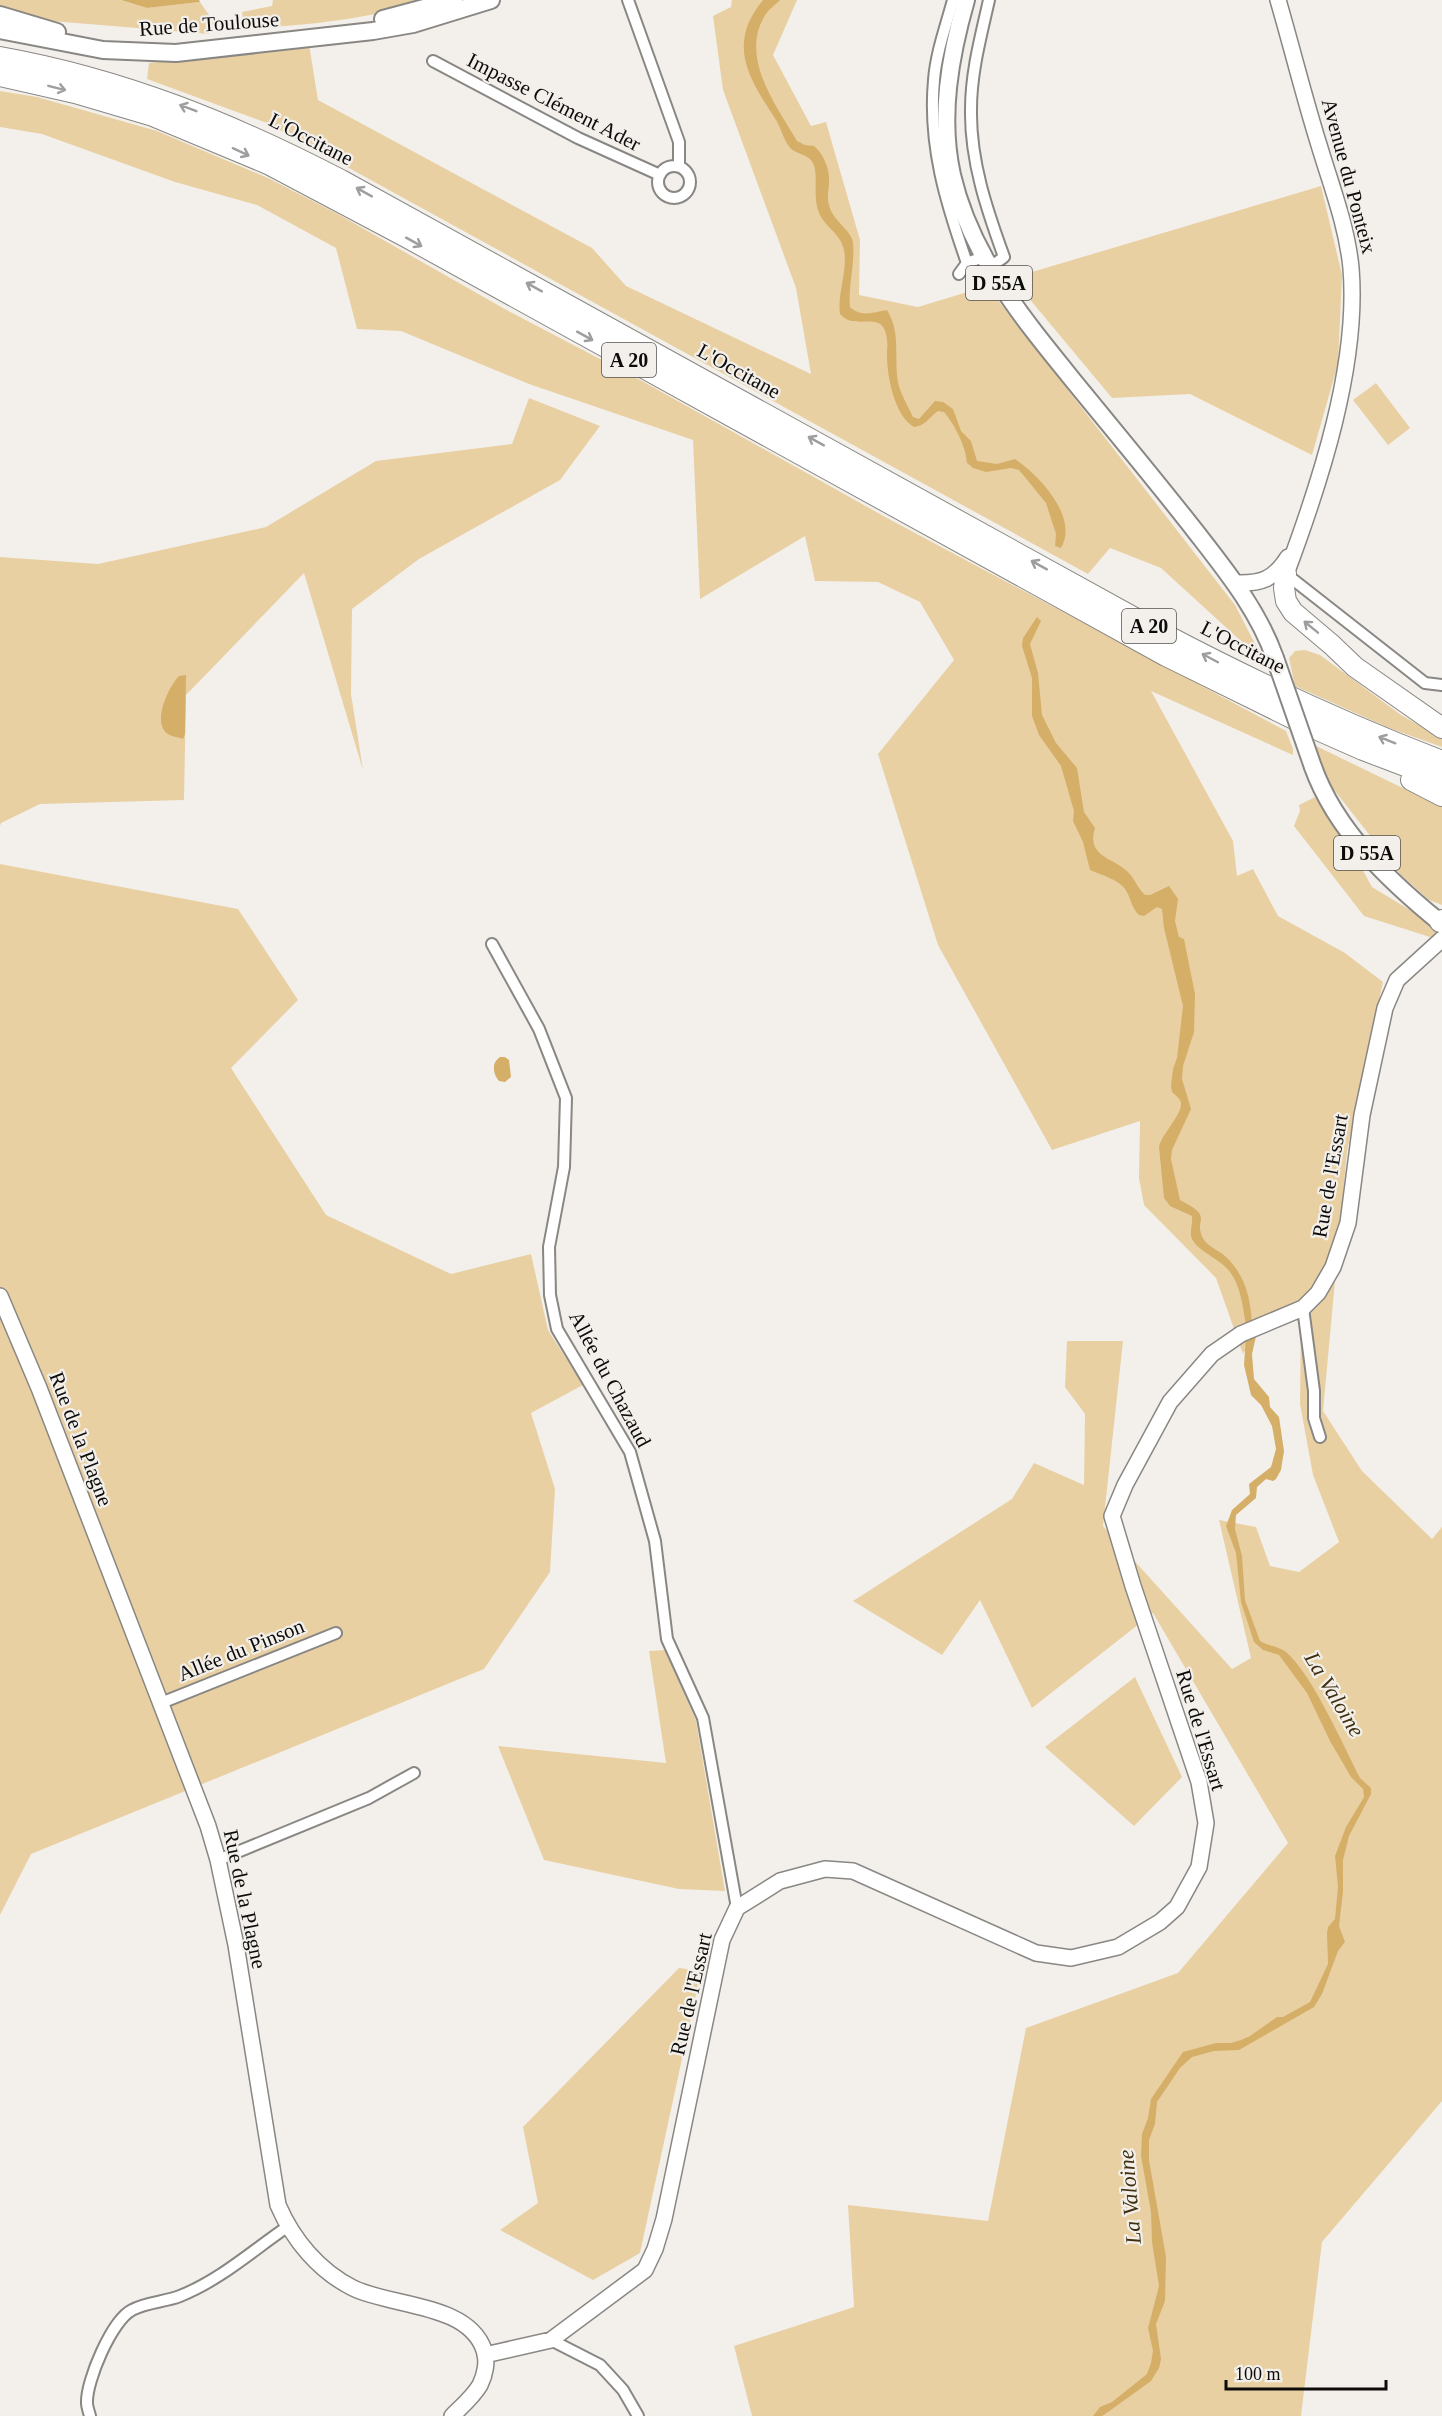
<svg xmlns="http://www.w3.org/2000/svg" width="1442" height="2416" viewBox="0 0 1442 2416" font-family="Georgia,serif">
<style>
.green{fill:#e9d0a3}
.water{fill:#d5af68}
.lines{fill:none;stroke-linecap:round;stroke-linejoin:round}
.street-casing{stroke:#898783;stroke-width:14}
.secondary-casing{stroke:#898783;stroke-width:18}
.primary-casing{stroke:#898783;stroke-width:20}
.highway-casing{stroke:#898783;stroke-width:22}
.street{stroke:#fff;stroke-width:10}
.secondary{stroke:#fff;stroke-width:15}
.primary{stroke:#fff;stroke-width:16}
.highway{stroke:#fff;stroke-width:20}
.primary-bridge-casing{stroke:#898783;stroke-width:20;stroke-linecap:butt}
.primary-bridge{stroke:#fff;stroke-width:16}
.oneway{stroke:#9e9e9d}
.labels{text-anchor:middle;stroke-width:4.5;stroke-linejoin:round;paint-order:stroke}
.shield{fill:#f3f0ec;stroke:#52504e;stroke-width:1.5}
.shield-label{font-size:20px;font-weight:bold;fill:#0d0c0b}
.street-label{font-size:21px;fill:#0d0c0b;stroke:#f3f0ec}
.water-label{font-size:22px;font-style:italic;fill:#403010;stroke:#f3f0ec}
</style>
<rect width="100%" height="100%" fill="#f3f0ec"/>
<path class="green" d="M0,0H121L147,8L200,2L214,22L209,34L52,21L0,6Z
M273,0H432C370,19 309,25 244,29L242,12L272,6Z
M732,0H797L773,55L811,126L826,122L860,240L859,295L918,307L987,286L1235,605L1265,663L1161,568L1110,548L1088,574L267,123L147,79L149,63L309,44L318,100L592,248L626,286L811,374L796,288L723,90L713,16L731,7Z
M0,91L37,97L157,131L268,178L336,213L503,308L642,381L887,518L1286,731L1293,749V755L1151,691L1233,841L1237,876L1253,869L1278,916L1345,953L1383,982L1347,1151L1323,1411L1362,1471L1432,1539L1442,1527V2101L1322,2242L1301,2416H752L734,2346L854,2307L848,2205L988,2221L1026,2028L1178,1973L1288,1843L1153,1613L1032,1708L980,1600L942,1655L853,1601L1012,1499L1034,1463L1084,1485L1085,1414L1065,1387L1067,1341H1123L1103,1526L1232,1669L1251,1658L1219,1520L1256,1527L1270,1566L1299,1572L1339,1542L1313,1475L1300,1404L1301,1324L1285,1309L1264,1319L1243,1354L1216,1278L1144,1205L1139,1178L1140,1121L1052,1150L938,945L878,754L954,660L920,602L878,582L815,581L805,536L700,599L693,440L529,384L401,331L357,329L336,248L257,205L175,182L42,134L0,127Z
M1321,186L1342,275L1338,364L1312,455L1190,394L1112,398L1012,278Z
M1376,383L1410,428L1388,445L1353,400Z
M529,398L600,426L560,480L419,559L352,609L351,694L363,770L304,573L186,695L184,800L40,804L1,823L0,826V557L98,564L266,527L376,461L512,444Z
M1305,650L1320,655L1401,715L1442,738V747L1389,728L1295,686L1289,658L1295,651Z
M1314,745L1442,807V905L1429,900L1401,875L1331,786Z
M1315,797L1345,838L1372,887L1438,927L1433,938L1364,916L1294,826L1300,811L1299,805Z
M0,864L238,909L298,1000L231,1068L326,1215L451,1274L531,1254L548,1330L583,1385L531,1413L555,1489L550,1572L484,1669L31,1854L0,1915Z
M665,1650L696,1721L725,1891L679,1889L544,1860L498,1746L666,1763L649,1651Z
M1135,1677L1182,1777L1134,1826L1045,1747Z
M679,1968L701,1971L640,2253L593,2280L500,2230L538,2203L523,2127Z"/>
<path class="water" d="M121,0H199L200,2L147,8Z
M763,0H780C775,5 768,10 764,17C740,59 777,106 797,141L805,145L814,146C822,152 829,167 829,178C830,188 826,195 829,205C833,222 852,230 853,243C855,265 848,286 850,307C862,318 873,312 887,310C901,332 894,358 898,382C900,393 908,406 913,417L919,419L935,401L943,402L953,409L961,431L971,441L977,461L997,464L1015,459C1039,475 1079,517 1061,548L1055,546L1056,534L1046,503L1019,470L1011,468L986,472L973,468L967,463C966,447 955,425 944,412L938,411C928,418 927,425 914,427C893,415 886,371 887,350C888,343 887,333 883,327C875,315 852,329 840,314C837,293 848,271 844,250C841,234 825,227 819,213C812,196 819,175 813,163C808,153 794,155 788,145C783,138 781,128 776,120C749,78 726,45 763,0Z
M1037,617L1041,621L1030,644L1038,673L1042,715L1056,743L1077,768L1084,812L1095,828C1086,857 1113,857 1128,872C1135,879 1138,889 1145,895H1150L1169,886L1178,899L1175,921L1179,937L1184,939L1195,994L1194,1032L1183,1066L1182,1079L1191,1109L1172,1150L1171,1159L1180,1200C1217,1219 1191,1218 1204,1240C1210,1248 1219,1250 1226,1257C1246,1276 1251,1300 1252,1326L1246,1325C1243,1309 1241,1286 1230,1272C1221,1259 1198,1252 1192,1239C1189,1232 1193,1224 1192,1216L1170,1206L1164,1198L1159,1147C1162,1133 1182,1115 1181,1103C1180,1098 1175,1095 1172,1092L1171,1086L1173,1069L1177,1058L1183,1006L1164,928L1162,909L1157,907L1144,916L1139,915C1131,908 1131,897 1125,889C1118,879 1101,875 1090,870L1083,842L1073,821L1074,811L1061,766L1039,735L1032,716V678L1022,646L1023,638Z
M186,675L185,734L183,739C178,737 172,737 168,734C151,723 169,686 179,676Z
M500,1057H505L509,1060L511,1077L505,1082L499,1081C493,1074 491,1063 500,1057Z
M1257,1332L1252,1354L1254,1379L1269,1397L1270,1407L1279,1417L1284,1451L1281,1470L1276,1479L1273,1481L1266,1479L1257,1487L1256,1498L1236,1515L1235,1529L1242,1556L1245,1600L1260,1641C1268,1646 1279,1646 1286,1652C1312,1674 1343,1745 1360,1778L1371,1788V1794L1349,1836L1343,1860V1892L1339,1926L1345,1942L1338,1951L1322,1994L1314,2007L1239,2050L1214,2051L1192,2057L1180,2068L1157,2102L1155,2124L1149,2140V2160L1166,2257L1165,2301L1156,2324L1161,2359L1159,2368L1151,2381L1108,2412L1102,2416H1093L1100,2407L1112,2402L1147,2374L1151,2363L1153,2351L1148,2328L1159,2286L1152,2242L1151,2212L1141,2156L1142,2134L1148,2118L1151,2099L1183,2052L1216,2043H1231L1241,2040L1250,2036L1277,2017H1283L1310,2002L1328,1964L1327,1933L1328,1927L1335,1919L1338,1887L1335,1856L1346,1827L1364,1797L1363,1789L1351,1777L1330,1741L1307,1693L1279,1655L1263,1650L1254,1642L1241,1602L1236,1553L1226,1526L1232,1510L1250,1494L1249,1484L1271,1467L1276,1449L1272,1426L1261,1405L1251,1395L1244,1365L1246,1336Z"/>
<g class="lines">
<g class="street-casing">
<path id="street" d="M628,0L679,142V167
M953,0C946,26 936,53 934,80C928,145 946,203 967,263L983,257
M989,0C981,36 971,72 971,109C970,161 987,210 1004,257L989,268
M433,61L578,138L660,175
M658 182a16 16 0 1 1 32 0a16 16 0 1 1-32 0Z
M959,274L967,263
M1286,574L1425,683L1442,685
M492,944L539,1029L566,1098L564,1167L549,1247L550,1295L557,1329L630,1452L655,1541L667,1639L703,1718L737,1908
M1303,1308L1314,1391V1418L1320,1437
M161,1703L336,1633
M218,1860L369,1798L414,1773
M551,2340L600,2365L623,2390L638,2416
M90,2416C89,2412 87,2407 87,2403C86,2381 112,2320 132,2310C146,2302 165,2302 180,2296C220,2280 252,2251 287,2227"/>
</g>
<g class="secondary-casing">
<path id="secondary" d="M1278,0C1292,48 1304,97 1319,145C1331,185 1347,226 1351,268C1359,365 1320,483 1286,574
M1235,583C1262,584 1274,579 1288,557
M0,1296L39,1388L208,1826L218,1860L236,1945L278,2205C293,2240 319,2271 353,2288C392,2307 468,2303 484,2350C488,2361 485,2375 480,2385C473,2397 461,2407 452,2416
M485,2355L551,2340L645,2270L655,2249L664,2219L722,1940L737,1908L780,1881L825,1869L853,1871L1036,1953L1071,1958L1118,1947L1160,1922L1177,1907L1199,1867L1206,1823L1199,1782L1133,1586L1112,1516L1125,1485L1170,1402L1212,1354L1241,1334L1303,1308L1318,1293L1333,1267L1348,1223L1362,1115L1385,1008L1397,980L1442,939"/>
</g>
<g class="primary-casing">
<path id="primary" d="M966,0C950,56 939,117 952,175C971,257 1024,320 1076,384C1116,433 1157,482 1196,532C1227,572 1258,610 1275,658
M0,15L57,32
M383,19L454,0
M0,30L103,50L176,53L373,31L413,24L491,0
M1313,767C1336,831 1390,882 1442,924"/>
</g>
<g class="highway-casing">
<path id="highway" d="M0,57C123,79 231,123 341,180L1162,633C1253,681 1345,724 1442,761
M0,76L75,93L153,116L268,164L406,237L1166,656L1302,723L1363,750L1442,780
M1286,574L1284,588L1286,601L1293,612L1332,645L1355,667L1442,728
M1411,780L1442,796
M1440,922L1442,920"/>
</g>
<use href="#street" class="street"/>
<use href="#secondary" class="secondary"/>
<use href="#primary" class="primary"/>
<use href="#highway" class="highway"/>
<g class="primary-bridge-casing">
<path id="primary-bridge" d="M1275,658L1313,767"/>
</g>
<use href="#primary-bridge" class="primary-bridge"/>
</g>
<defs><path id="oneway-shaft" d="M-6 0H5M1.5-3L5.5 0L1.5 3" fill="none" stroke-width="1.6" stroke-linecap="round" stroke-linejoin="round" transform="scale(1.5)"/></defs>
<g class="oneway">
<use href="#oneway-shaft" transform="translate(57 88) rotate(14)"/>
<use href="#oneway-shaft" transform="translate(188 108) rotate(-159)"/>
<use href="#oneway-shaft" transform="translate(241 152) rotate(25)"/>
<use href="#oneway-shaft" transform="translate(364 192) rotate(-151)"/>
<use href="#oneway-shaft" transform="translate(414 242) rotate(29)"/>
<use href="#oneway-shaft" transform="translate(534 287) rotate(-151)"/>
<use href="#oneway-shaft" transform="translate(585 336) rotate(29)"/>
<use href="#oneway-shaft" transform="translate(816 441) rotate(-151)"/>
<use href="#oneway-shaft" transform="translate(1039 565) rotate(-151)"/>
<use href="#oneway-shaft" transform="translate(1311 627) rotate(-141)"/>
<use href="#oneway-shaft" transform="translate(1210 658) rotate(-152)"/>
<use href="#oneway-shaft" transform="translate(1387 740) rotate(-158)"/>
</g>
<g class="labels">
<g class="shield">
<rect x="966" y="266" width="66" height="34" rx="4.5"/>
<rect x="602" y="343" width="54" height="34" rx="4.5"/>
<rect x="1122" y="609" width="54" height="34" rx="4.5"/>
<rect x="1334" y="836" width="66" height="34" rx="4.5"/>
</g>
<g class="shield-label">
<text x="999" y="290">D 55A</text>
<text x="629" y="367">A 20</text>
<text x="1149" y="633">A 20</text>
<text x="1367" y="860">D 55A</text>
</g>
<g class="street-label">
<text transform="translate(209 24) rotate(-4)" y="7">Rue de Toulouse</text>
<text transform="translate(554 102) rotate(27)" y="7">Impasse Clément Ader</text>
<text transform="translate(311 139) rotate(27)" y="7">L'Occitane</text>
<text transform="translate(1349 176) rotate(75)" y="7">Avenue du Ponteix</text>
<text transform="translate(739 371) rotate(29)" y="7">L'Occitane</text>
<text transform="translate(1243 647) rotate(27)" y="7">L'Occitane</text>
<text transform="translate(1330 1176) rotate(-80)" y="7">Rue de l'Essart</text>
<text transform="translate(610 1379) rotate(62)" y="7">Allée du Chazaud</text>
<text transform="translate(81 1439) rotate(69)" y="7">Rue de la Plagne</text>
<text transform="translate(241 1650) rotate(-22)" y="7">Allée du Pinson</text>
<text transform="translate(1201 1730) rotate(73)" y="7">Rue de l'Essart</text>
<text transform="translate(245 1899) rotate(78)" y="7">Rue de la Plagne</text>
<text transform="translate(691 1994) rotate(-77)" y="7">Rue de l'Essart</text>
</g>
<g class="water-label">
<text transform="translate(1335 1694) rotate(59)" y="8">La Valoine</text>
<text transform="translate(1129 2197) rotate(-95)" y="8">La Valoine</text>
</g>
</g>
<path d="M1226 2380v9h160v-9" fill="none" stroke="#0d0c0b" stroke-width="3"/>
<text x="1235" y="2380" font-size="18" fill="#0d0c0b" stroke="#f3f0ec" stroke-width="4.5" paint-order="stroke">100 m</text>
</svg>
